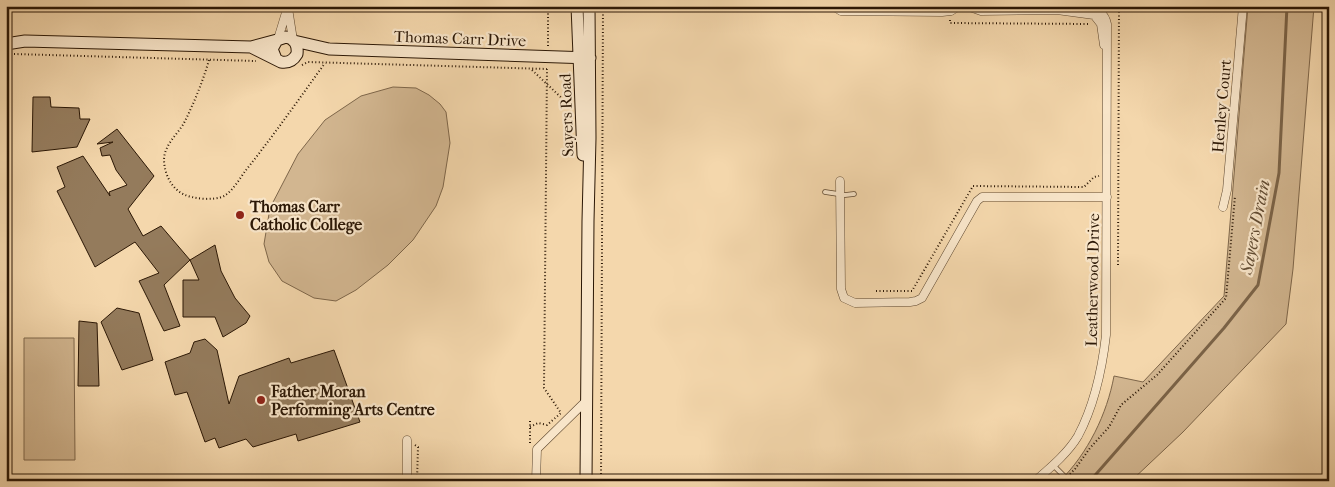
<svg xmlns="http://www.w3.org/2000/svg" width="1335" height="487" viewBox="0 0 1335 487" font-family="'IM FELL French Canon',serif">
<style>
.green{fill:#d2b690;stroke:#7e664a}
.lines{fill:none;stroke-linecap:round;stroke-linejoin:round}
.stream{stroke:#7b6347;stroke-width:3}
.building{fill:#947b5c;stroke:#2b1705}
.lane-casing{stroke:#5d472f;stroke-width:5.5}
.street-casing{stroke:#5d472f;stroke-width:9}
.secondary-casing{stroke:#2b1705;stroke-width:13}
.path{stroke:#2b1705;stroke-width:2;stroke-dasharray:1 2.5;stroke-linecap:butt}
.lane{stroke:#f8e5c9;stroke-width:4}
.street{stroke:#f8e5c9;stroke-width:8}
.secondary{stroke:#f8e5c9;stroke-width:11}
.poi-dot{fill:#8f2418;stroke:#f8e5c9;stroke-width:2}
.labels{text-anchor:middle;stroke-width:4.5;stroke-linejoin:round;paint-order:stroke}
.street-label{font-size:16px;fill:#2b1705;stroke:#f8e5c9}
.poi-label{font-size:16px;font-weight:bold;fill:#2b1705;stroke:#f8e5c9;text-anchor:start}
.water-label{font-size:18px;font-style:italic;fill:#604a31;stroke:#f8e5c9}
</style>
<rect width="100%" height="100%" fill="#f4d7ac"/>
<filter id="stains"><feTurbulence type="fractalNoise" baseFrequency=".004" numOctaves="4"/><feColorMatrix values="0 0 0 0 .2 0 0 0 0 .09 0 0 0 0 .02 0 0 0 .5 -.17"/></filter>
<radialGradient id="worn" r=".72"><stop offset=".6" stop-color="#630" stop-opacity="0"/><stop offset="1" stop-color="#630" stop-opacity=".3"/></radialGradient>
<path class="green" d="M1248,6H1314L1293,269L1286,324L1183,432L1131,481H1060C1088,453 1107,414 1114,376L1143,382L1224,296Z
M393,87L416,88L429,95L440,104L446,112L450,143L443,187L436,206L413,240L388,265L356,290L336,301L314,298L282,281L269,262L264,244L270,208L298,154L325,120L361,96Z
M24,338H74L75,460H24Z"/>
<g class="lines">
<path class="stream" d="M1090,481L1224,328L1258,285L1279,173L1287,6"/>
</g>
<path class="building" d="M33,97H50L51,107L79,108L80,119H90L77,147L32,152Z
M117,129L154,176L128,209L143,236L161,226L190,260L164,285L180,326L164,331L139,281L159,273L135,242L95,267L57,191L65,187L57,167L83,156L110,196L109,192L127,185L116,170L110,155L102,156L100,148L113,142L97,144Z
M215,245L221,271L235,298L250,316L246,323L223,337L215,317H183V280H199L190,260Z
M117,308L139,313L153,360L122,370L101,322Z
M79,321L97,323L99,386H78Z
M205,339L217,350L229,404L239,376L289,358L291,363L334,350L360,422L298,441L296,434L253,447L246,439L219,448L215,438L205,442L187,392L175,395L165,362L190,353L194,342Z"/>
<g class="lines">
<g class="lane-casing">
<path id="lane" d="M825,192L845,195L854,194
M1053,465L1069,481"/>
</g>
<g class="street-casing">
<path id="street" d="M833,6L841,11L942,12L951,11L959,6
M967,6L981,11L1057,10L1094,15
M288,8L293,40
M1094,15L1101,24L1104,45
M278,39L288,6
M840,181L841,289L844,298L855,303L910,302L916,301L922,298L977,201L982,197H1107
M1223,207L1227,190L1243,6
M407,481V440
M536,481L537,449L587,400
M1035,481C1050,468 1068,453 1078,436C1095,404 1102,370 1106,335L1107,24C1102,1 1075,7 1057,10"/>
</g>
<g class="secondary-casing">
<path id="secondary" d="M577,6L583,155
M294,41L329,49L590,58
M6,44L25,41L251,47L277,40
M251,47L281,62C288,63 293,61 297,54C298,45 295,39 286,37L277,40L272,49L276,59
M586,481L588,221L590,138L589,6"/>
</g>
<path class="path" d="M950,20V23L1089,24
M548,46V6
M14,54L256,61
M209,60C203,81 194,103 184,123C177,135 165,144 164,159C164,173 171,188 183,194C193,199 214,201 224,196C233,191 240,178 246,170C274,135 299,99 325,63
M302,65L308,62L547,69
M532,70L567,103H571
M1118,265L1119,6
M876,291H912L973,186L1084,187L1094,177L1099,176
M530,427L538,423L547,425L561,413L544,388L547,69
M530,443V421
M415,445L418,447L417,481
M1070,474L1075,469L1090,448L1109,427L1121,405L1157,375L1226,298L1235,196
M601,481L603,6"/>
<use href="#lane" class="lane"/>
<use href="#street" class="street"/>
<use href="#secondary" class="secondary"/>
</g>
<g class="poi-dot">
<circle cx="240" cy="215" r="5"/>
<circle cx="261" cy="400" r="5"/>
</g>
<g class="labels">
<g class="street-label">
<text transform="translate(460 38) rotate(2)" y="6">Thomas Carr Drive</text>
<text transform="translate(1221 106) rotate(-85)" y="6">Henley Court</text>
<text transform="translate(566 115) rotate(-92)" y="6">Sayers Road</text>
<text transform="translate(1092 280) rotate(-89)" y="6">Leatherwood Drive</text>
</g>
<g class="poi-label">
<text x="250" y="212">Thomas Carr<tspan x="250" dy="18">Catholic College</tspan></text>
<text x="271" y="397">Father Moran<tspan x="271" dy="18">Performing Arts Centre</tspan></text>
</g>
<g class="water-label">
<text transform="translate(1255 227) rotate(-79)" y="6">Sayers Drain</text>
</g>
</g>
<rect width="1335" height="487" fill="none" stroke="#f4d7ac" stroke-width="25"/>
<rect x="8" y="8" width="1320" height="472" fill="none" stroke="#2b1705" stroke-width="2.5"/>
<rect x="12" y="12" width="1310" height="462" fill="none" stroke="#2b1705"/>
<rect width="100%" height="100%" filter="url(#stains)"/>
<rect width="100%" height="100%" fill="url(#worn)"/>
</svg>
